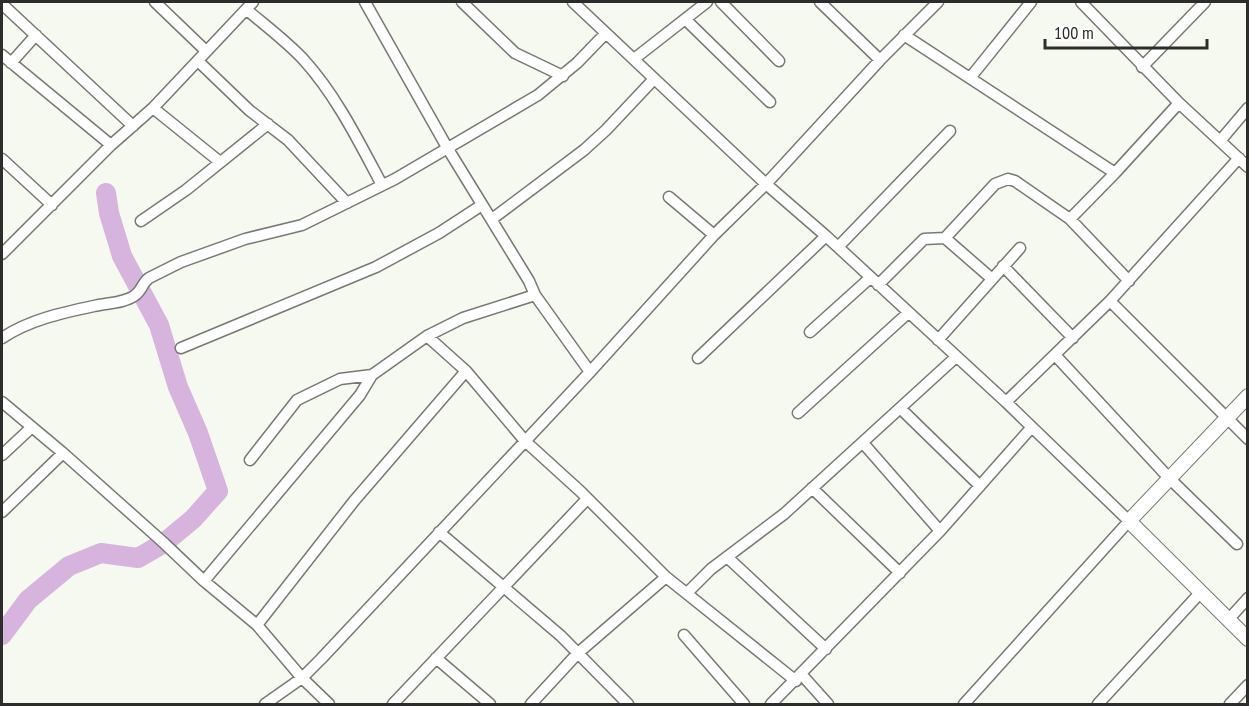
<svg xmlns="http://www.w3.org/2000/svg" width="1249" height="706" viewBox="0 0 1249 706" font-family="'PT Sans Narrow',sans-serif">
<style>
.lines{fill:none;stroke-linecap:round;stroke-linejoin:round}
.river{stroke:#d6b4dd;stroke-width:20}
.minor-casing{stroke:#777a72;stroke-width:13}
.tertiary-casing{stroke:#777a72;stroke-width:16}
.minor{stroke:#fff;stroke-width:10}
.tertiary{stroke:#fff;stroke-width:14}
</style>
<rect width="100%" height="100%" fill="#f6f9f0"/>
<g class="lines">
<path class="river" d="M2,635L28,600L69,566L101,553L138,558L164,543L193,519L218,491L198,433L178,387L159,325L122,256L109,213L106,193"/>
<g class="minor-casing">
<path id="minor" d="M155,2L206,51
M365,2L448,149L529,281L535,295L590,372
M462,2L515,53L563,76
M573,2L766,184L826,236L1006,402L1129,521L964,704
M721,2L779,61
M820,2L880,60
M1081,2L1179,103L1248,167
M2,4L133,126
M247,10C266,26 286,41 303,59C336,95 359,142 382,185
M685,19L770,102
M904,35L1115,173
M2,55L111,145
M634,59L707,2
M198,61L249,110L288,140L347,203
M11,63L36,35
M1142,67L1205,2
M970,78L1031,2
M153,108L220,162
M1220,141L1248,108
M2,159L52,205
M669,197L714,235
M492,219L584,150L606,130L654,79
M1070,219L1115,173L1179,103
M141,221L186,190L268,124
M945,238L991,278
M838,247L950,131
M2,254L111,145L153,108L253,2
M1003,266L1073,338
M878,285L924,239L945,238L995,184L1008,179L1015,181L1070,219L1129,281
M1110,301L1248,439
M810,332L870,278
M427,336L463,318L535,295
M2,338C29,320 61,313 94,306C106,303 124,303 134,296C142,291 142,283 149,278L181,262L245,239L302,225L395,179L538,95L577,63L606,33
M938,340L1020,248
M181,348L376,267L439,233L482,205
M1055,355L1169,478L1237,544
M698,358L826,236
M2,402L63,453L164,543L204,581L257,625L302,678L329,704
M1006,402L1110,301L1239,158
M900,408L980,486
M798,413L908,313
M863,443L940,531
M2,455L32,427
M250,460L297,400L340,379L372,375
M812,488L900,573
M2,512L63,453
M439,532L561,636L628,704
M727,557L826,649
M204,581L360,395L372,375L427,336L466,371L525,441L580,491L666,577L796,681
M687,593L711,569L784,514L956,357
M1228,620L1248,598
M257,625L354,501L466,371
M684,635L744,704
M436,658L490,704
M802,675L828,704
M265,704L302,678L321,659L590,372L714,235L766,184L880,60L938,2
M393,704L587,499
M531,704L578,653L666,577
M771,704L940,531L1031,428
M1098,704L1200,593
M1230,704L1248,685"/>
</g>
<g class="tertiary-casing">
<path id="tertiary" d="M1248,396L1129,521L1248,639"/>
</g>
<use href="#minor" class="minor"/>
<use href="#tertiary" class="tertiary"/>
</g>
<rect width="1249" height="706" fill="none" stroke="#2d2e2b" stroke-width="6"/>
<path d="M1045 39v9h162v-9" fill="none" stroke="#2d2e2b" stroke-width="3"/>
<text x="1054" y="39" font-size="18" fill="#2d2e2b" stroke="#ffffff" stroke-width="4.5" paint-order="stroke">100 m</text>
</svg>
